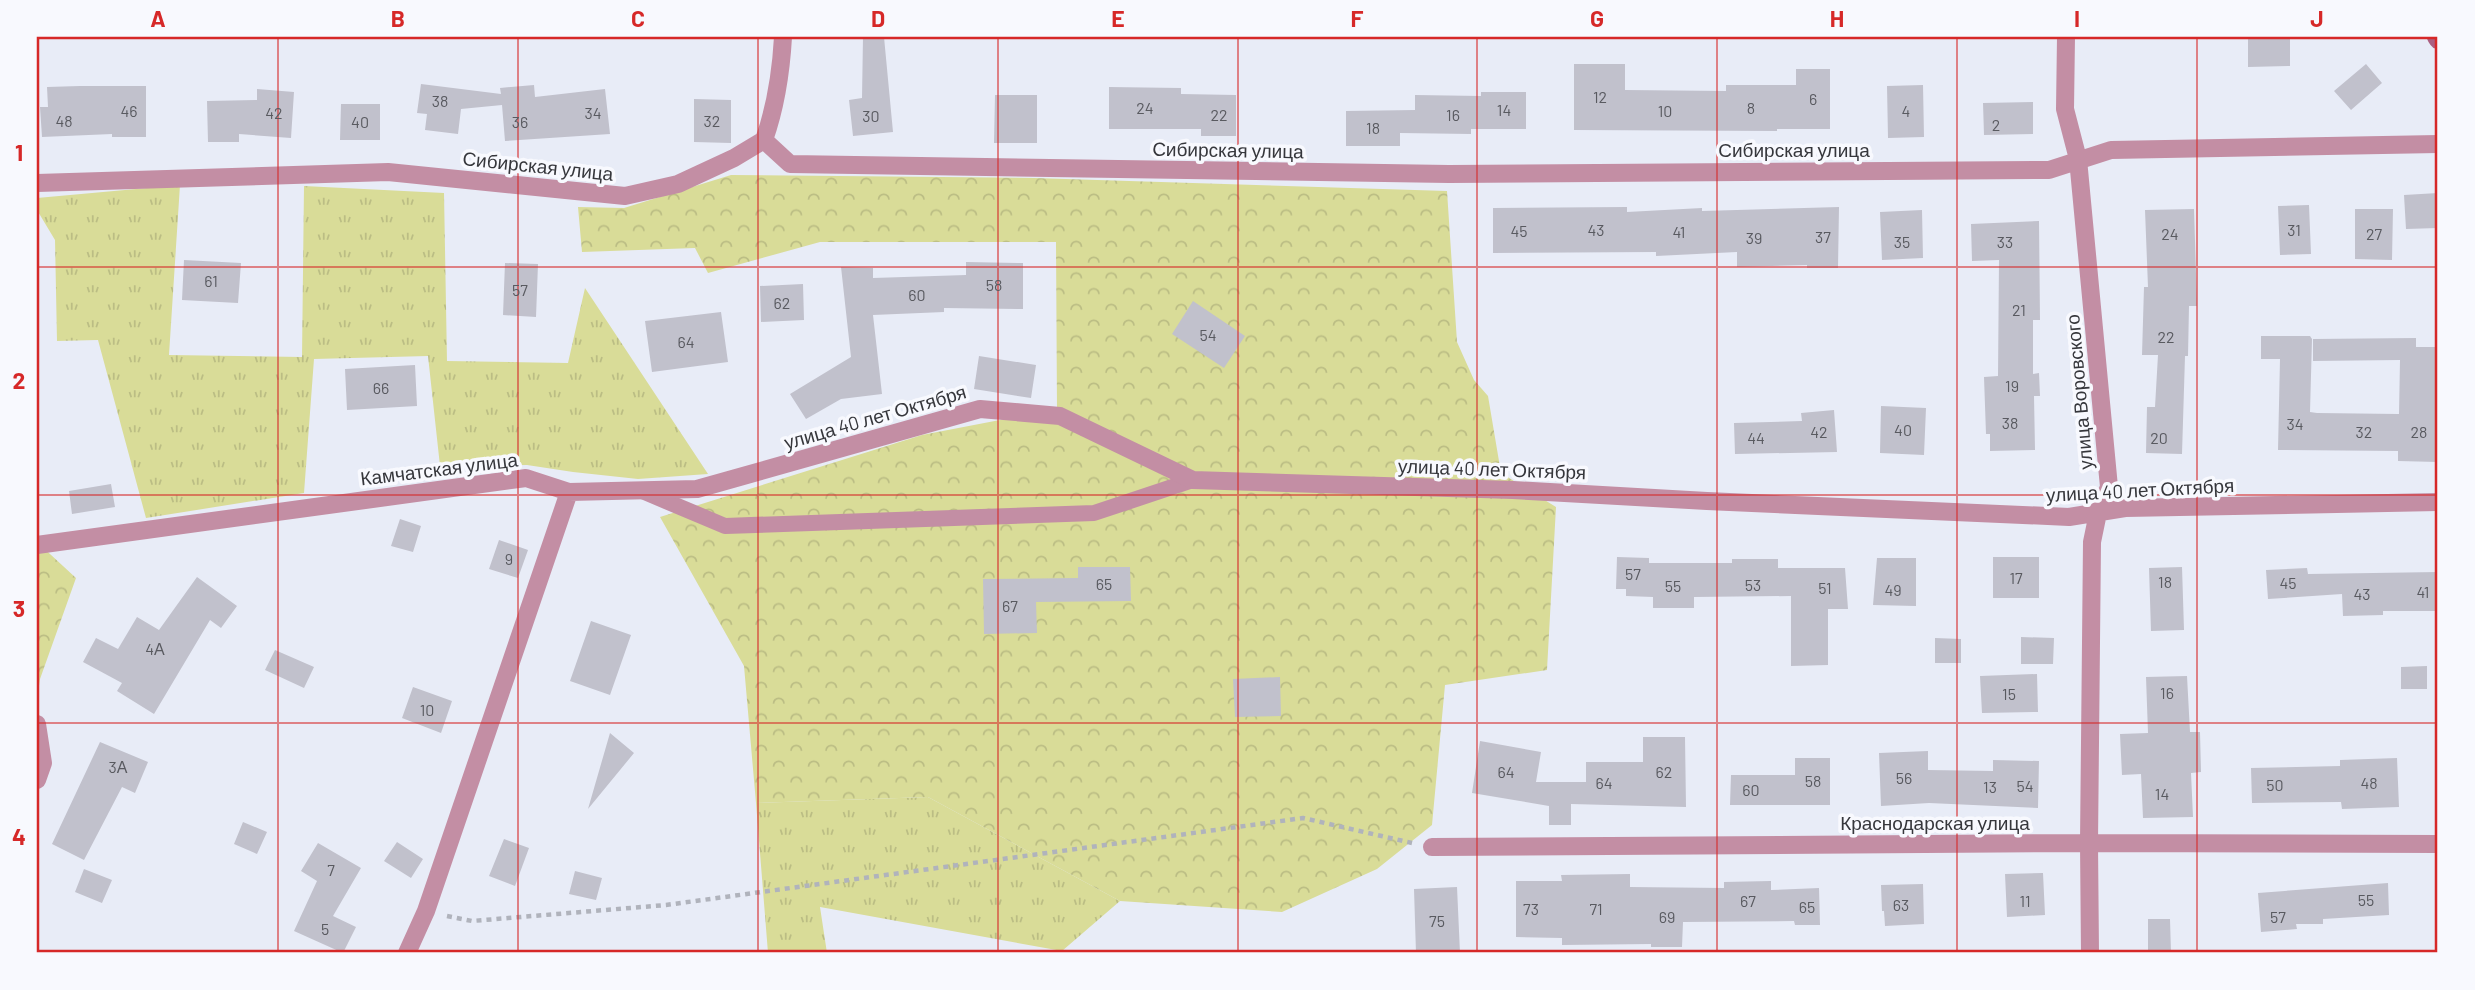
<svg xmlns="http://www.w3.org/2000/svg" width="2475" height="990" viewBox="0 0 2475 990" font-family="Barlow,sans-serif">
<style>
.grass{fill:url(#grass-tufts)}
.forest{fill:url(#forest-crowns)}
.building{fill:#c1c1cc}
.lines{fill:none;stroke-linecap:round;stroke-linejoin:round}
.path{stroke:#b0b3bc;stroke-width:4.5;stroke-dasharray:5 5;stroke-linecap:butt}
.lane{stroke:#c38ea4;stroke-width:16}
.street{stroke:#c38ea4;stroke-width:18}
.secondary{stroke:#ab5f81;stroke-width:18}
.grid{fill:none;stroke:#d62828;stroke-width:2;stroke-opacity:0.55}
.labels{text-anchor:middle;stroke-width:7;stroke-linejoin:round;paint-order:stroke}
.number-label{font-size:16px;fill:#595a60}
.street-label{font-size:19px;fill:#36373c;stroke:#f8f9fe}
.neatline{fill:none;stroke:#d62828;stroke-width:2.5}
.grid-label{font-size:23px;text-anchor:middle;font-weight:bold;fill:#d62828}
</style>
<defs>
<pattern id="grass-tufts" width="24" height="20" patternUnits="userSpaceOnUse" patternTransform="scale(1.75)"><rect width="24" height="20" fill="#d9dc98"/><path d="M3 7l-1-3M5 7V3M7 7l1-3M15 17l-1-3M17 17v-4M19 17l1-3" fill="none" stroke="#bbbd84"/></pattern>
<pattern id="forest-crowns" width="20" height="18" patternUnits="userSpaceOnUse" patternTransform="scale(1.75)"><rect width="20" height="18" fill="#d9dc98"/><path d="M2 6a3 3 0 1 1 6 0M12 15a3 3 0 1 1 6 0" fill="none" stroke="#bbbd84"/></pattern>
</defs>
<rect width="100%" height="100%" fill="#e8ecf7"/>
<path class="grass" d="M180,185L169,355L302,357L304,186L444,193L447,361L568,363L585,288L708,474L638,479L573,472L527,465L440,466L428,356L314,359L304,493L146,518L98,340L57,341L55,240L37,210V198Z
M928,797L1120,901L1062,951L820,907L827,953H768L756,803Z"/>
<path class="forest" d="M731,175L1034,178L1447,191L1457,342L1474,380L1488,396L1501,473L1556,507L1547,670L1445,685L1432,825L1377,869L1282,912L1120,901L928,797L756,803L744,666L660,517L922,435L1057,409L1056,242H820L708,273L695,248L582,252L578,207L624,208Z
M37,542L76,578L40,679L37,699Z"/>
<path class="building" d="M863,37H884L893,132L853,136L849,100L862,98Z
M2248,37H2290V66L2248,67Z
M1574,64H1625V90L1726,91V85H1796V69H1830V129H1777V131L1574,130Z
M2366,64L2382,83L2351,110L2334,91Z
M421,84L501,94L500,88L534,85L535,97L605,89L610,134L505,141L502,105L461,109L458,134L425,130L427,114L417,113Z
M1923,85L1924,137L1888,138L1887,86Z
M80,86H146V137H112V134L42,137L40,107H48L47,87Z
M1109,87L1181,88V94L1236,95V136H1201V129H1109Z
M257,89L294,92L291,138L239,134V142H208L207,101L257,100Z
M1481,92H1526V129H1471V134L1400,133V146H1346V111L1415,110V95L1481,96Z
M995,95H1037V143H994Z
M694,99L731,100V143L694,142Z
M2033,102V134L1984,135L1983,103Z
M341,104H380V140H340Z
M2438,193V228L2406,229L2404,195Z
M2309,205L2311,254L2280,255L2278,206Z
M1627,207V212L1702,208V211L1839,207L1838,268H1807V265L1737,267V252L1656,256V252L1493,253V208Z
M2194,209L2197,306H2189L2188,356H2185L2182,454L2146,453L2147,407H2155L2158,355H2142L2144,287H2148L2145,210Z
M2355,209H2393L2392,260L2355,259Z
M1922,210L1923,258L1882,260L1880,212Z
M2039,221L2040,320H2033V374L2039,373L2040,396H2034L2035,450L1990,451V434H1986L1984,377L1998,376L1999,260L1972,261L1971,224Z
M184,260L241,263L238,303L182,300Z
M966,262L1023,263V309L944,308V312L873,315L882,394L841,399L806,419L790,394L851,357L841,267L873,268V278L966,275Z
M505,263L538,264L536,317L503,315Z
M803,284L804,320L761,322L760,286Z
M1193,301L1245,336L1224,368L1172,334Z
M721,312L728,362L652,372L645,321Z
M2261,336H2310L2312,339L2310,412L2317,413L2399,414L2400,360L2313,361V339L2416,338V347H2436L2438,462L2398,461V451L2278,450L2280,359H2261Z
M979,356L1036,365L1031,398L974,389Z
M415,365L417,406L347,410L345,369Z
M1881,406L1926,408L1924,455L1880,453Z
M1834,410L1837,452L1735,454L1734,423L1802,421L1801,413Z
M111,484L115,507L72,514L69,491Z
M400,519L421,526L413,552L391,546Z
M499,540L528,550L518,578L489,569Z
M1617,557L1649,558V563H1732V559H1778V568H1845L1848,609H1828V665L1791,666V596L1694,597V608H1653V597L1626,596V589H1616Z
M1993,557H2039V598H1993Z
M1877,558H1916V606L1873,605Z
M1078,567H1130L1131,601L1036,602L1037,633L984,634L983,579L1078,578Z
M2182,567L2184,630L2151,631L2149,568Z
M2307,568L2308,574L2438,572V611H2383V615L2343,616L2342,594L2268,599L2266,570Z
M197,577L237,606L221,628L210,620L154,714L117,691L122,683L83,662L96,638L118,649L137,617L159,630Z
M591,621L631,635L610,695L570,681Z
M2021,637L2054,638L2053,664H2021Z
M1935,638L1961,639V663H1935Z
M275,650L314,667L304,688L265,670Z
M2427,666V689H2401V667Z
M2037,674L2038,712L1982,713L1980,676Z
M2187,676L2190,732H2200L2201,772L2191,773L2193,817L2143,818L2141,774L2122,775L2120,734L2148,733L2146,677Z
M1280,677L1281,716L1235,717L1233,679Z
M413,687L452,701L441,733L402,718Z
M610,733L634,753L588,809Z
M1643,737H1685L1686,807L1571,804V825H1549V806L1472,793L1480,741L1541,752L1536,782H1586V762H1643Z
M100,742L148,762L135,793L122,787L84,860L52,844Z
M1928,751V770L1993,771V760L2039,761L2038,808L1929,803L1881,806L1879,753Z
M1795,758H1830V805H1730L1731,775H1795Z
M2397,758L2399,807L2342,809L2341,802L2252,803L2251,768L2340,766V760Z
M243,822L267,832L257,854L234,844Z
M504,839L529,848L515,886L489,876Z
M397,842L423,859L411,878L384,861Z
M318,843L361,868L333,916L356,927L343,953L294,931L317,881L301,871Z
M84,869L112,880L102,903L75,892Z
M575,871L602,878L596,900L569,894Z
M2043,873L2045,915L2007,917L2005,874Z
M1630,874V887L1724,888V882L1771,881V890L1819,888L1820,925H1795L1794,921L1683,922L1682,947H1651V944L1562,945V938L1516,937V881H1562L1561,875Z
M2388,883L2389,915L2323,919V924H2296L2297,929L2261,932L2258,893Z
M1923,884L1924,924L1885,926L1884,911H1882L1881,885Z
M1457,887L1460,953H1416L1414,889Z
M2148,919H2170L2171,953H2148Z"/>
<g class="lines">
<path class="path" d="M447,916L472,921L666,905L1303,818L1412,843"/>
<path class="lane" d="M642,491L725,526L1094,513L1193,480"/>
<path class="street" d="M2066,37L2065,109L2078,159L2081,191L2109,487L2098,513L2092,542L2089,843L2090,953
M764,140L790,164L1449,174L2049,170L2111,150L2438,144
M764,140C776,106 781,73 783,37
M37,183L388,172L625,196L678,184L734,158L764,140
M37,545L526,478L569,492L697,489L980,409L1060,416L1193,480L1513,490L1707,501L2069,517L2125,508L2438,502
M37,724L43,763L37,780
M1432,847L2089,843L2438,844
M407,953L426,911L569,492"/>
<path class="secondary" d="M2436,37L2438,40"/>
</g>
<path class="grid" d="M278,37V953M518,37V953M758,37V953M998,37V953M1238,37V953M1477,37V953M1717,37V953M1957,37V953M2197,37V953M37,267H2438M37,495H2438M37,723H2438"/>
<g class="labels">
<g class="number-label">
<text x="1600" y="103">12</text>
<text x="1813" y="105">6</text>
<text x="440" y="107">38</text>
<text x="1145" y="114">24</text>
<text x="1751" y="114">8</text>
<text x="1504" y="116">14</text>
<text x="129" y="117">46</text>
<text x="1665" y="117">10</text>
<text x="1906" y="117">4</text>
<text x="274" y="119">42</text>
<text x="593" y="119">34</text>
<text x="1219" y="121">22</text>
<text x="1453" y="121">16</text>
<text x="871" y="122">30</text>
<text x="64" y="127">48</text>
<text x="712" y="127">32</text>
<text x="360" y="128">40</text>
<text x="520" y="128">36</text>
<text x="1996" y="131">2</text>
<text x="1373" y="134">18</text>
<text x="1596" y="236">43</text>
<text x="2294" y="236">31</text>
<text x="1519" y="237">45</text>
<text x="1679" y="238">41</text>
<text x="2170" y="240">24</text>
<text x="2374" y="240">27</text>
<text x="1823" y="243">37</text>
<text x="1754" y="244">39</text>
<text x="1902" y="248">35</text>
<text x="2005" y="248">33</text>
<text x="211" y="287">61</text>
<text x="994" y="291">58</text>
<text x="520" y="296">57</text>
<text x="917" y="301">60</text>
<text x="782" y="309">62</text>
<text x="2019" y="316">21</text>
<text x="1208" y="341">54</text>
<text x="2166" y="343">22</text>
<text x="686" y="348">64</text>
<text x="2012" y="392">19</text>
<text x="381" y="394">66</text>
<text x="2010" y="429">38</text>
<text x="2295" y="430">34</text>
<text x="1903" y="436">40</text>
<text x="1819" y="438">42</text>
<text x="2364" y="438">32</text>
<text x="2419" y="438">28</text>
<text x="1756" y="444">44</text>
<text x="2159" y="444">20</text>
<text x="509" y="565">9</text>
<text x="1633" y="580">57</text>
<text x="2016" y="584">17</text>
<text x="2165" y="588">18</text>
<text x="2288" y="589">45</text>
<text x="1104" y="590">65</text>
<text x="1753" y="591">53</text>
<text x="1673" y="592">55</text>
<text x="1825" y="594">51</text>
<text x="1893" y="596">49</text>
<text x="2423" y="598">41</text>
<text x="2362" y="600">43</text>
<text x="1010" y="612">67</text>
<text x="155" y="655">4А</text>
<text x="2167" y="699">16</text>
<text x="2009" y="700">15</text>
<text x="427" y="716">10</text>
<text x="118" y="773">3А</text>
<text x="1506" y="778">64</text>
<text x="1664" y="778">62</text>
<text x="1904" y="784">56</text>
<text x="1813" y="787">58</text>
<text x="1604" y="789">64</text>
<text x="2369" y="789">48</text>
<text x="2275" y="791">50</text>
<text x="2025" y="792">54</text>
<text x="1990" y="793">13</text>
<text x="1751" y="796">60</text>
<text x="2162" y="800">14</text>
<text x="331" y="876">7</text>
<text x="2366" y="906">55</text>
<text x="1748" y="907">67</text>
<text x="2025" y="907">11</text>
<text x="1901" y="911">63</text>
<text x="1807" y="913">65</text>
<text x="1531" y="915">73</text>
<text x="1596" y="915">71</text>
<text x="1667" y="923">69</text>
<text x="2278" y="923">57</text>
<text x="1437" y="927">75</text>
<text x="325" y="935">5</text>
</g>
<g class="street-label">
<text transform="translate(1228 150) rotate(1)" y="7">Сибирская улица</text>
<text x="1794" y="157">Сибирская улица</text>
<text transform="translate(538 166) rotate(6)" y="7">Сибирская улица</text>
<text transform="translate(2079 392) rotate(-95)" y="7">улица Воровского</text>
<text transform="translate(875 417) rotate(-16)" y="7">улица 40 лет Октября</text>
<text transform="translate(439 469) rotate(-7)" y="7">Камчатская улица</text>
<text transform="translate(1492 469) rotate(2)" y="7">улица 40 лет Октября</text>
<text transform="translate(2140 490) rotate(-3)" y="7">улица 40 лет Октября</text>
<text x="1935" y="830">Краснодарская улица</text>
</g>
</g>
<rect width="2475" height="990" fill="none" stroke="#f8f9fe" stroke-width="77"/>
<rect x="38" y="38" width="2398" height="913" class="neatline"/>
<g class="grid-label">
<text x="158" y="27">A</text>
<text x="398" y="27">B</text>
<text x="638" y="27">C</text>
<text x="878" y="27">D</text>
<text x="1118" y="27">E</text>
<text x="1357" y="27">F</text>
<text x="1597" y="27">G</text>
<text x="1837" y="27">H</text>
<text x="2077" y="27">I</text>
<text x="2317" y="27">J</text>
<text x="19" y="161">1</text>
<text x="19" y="389">2</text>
<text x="19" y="617">3</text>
<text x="19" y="845">4</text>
</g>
</svg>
